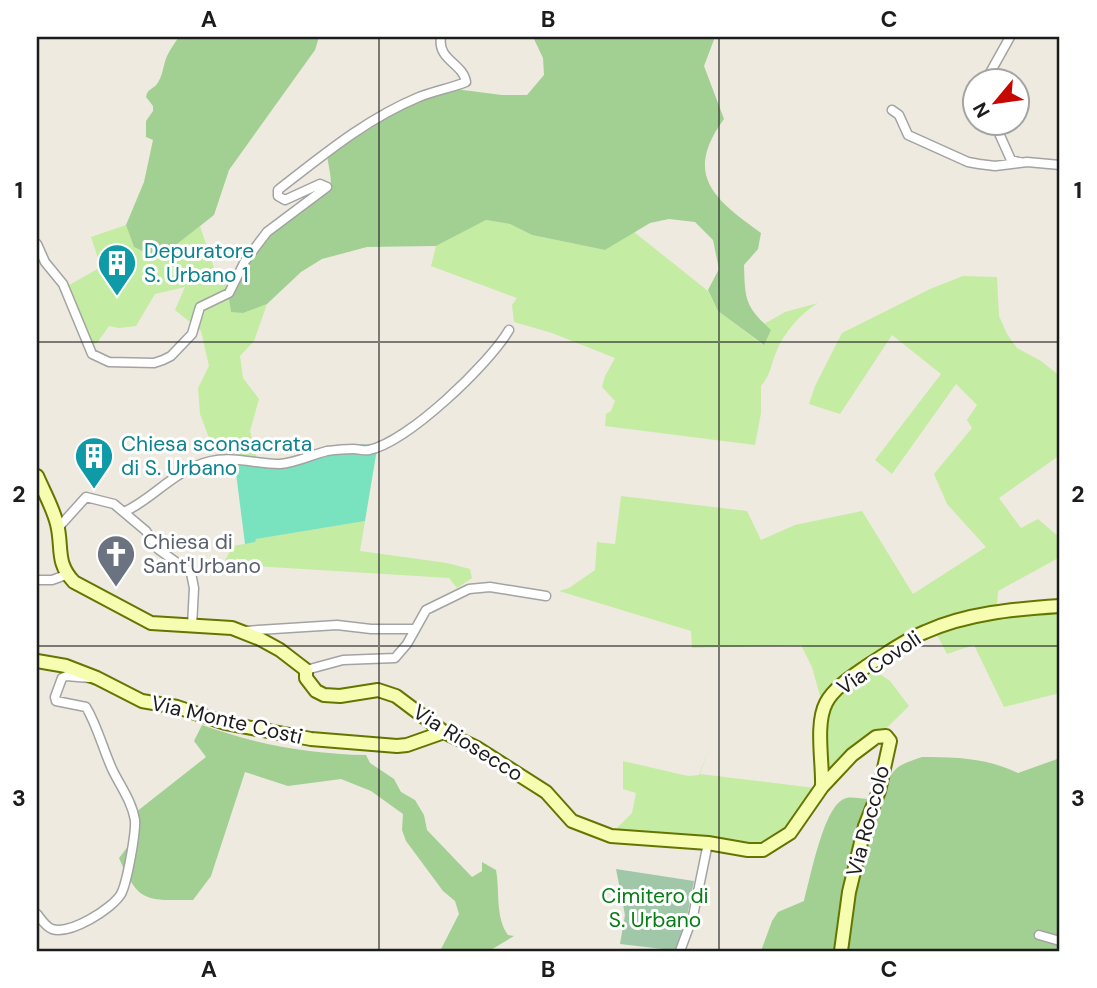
<svg xmlns="http://www.w3.org/2000/svg" width="1097" height="988" viewBox="0 0 1097 988" font-family="'DM Sans',sans-serif">
<style>
.grass{fill:#c4eca2}
.forest{fill:#a2d092}
.cemetery{fill:#a0c8a8}
.pitch{fill:#79e2be}
.lines{fill:none;stroke-linecap:round;stroke-linejoin:round}
.street-casing{stroke:#a3a3a3;stroke-width:11}
.secondary-casing{stroke:#647500;stroke-width:16}
.street{stroke:#fff;stroke-width:8}
.secondary{stroke:#f6fdb0;stroke-width:12}
.grid{fill:none;stroke:#1c1c1c;stroke-width:2;stroke-opacity:0.55}
.labels{text-anchor:middle;stroke-width:6;stroke-linejoin:round;paint-order:stroke}
.culture-label{font-size:21px;fill:#0d838f;stroke:#fff;text-anchor:start}
.worship-label{font-size:21px;fill:#5b616d;stroke:#fff;text-anchor:start}
.street-label{font-size:21px;fill:#1c1c1c;stroke:#fff}
.park-label{font-size:21px;fill:#057e14;stroke:#fff}
.neatline{fill:none;stroke:#1c1c1c;stroke-width:2.5}
.grid-label{font-size:23px;text-anchor:middle;font-weight:bold;fill:#1c1c1c}
</style>
<rect width="100%" height="100%" fill="#eeeae0"/>
<path class="grass" d="M486,220L510,224L532,235L605,250L634,232L708,291L718,311L763,345L771,330L764,324L785,312L818,303C802,312 784,333 777,350C771,363 771,375 761,386V413L755,445L605,426L606,414L611,411L615,401L602,387L605,376L615,358L552,333L514,322L512,305L517,298L431,266L436,246Z
M126,225L134,247L167,252L200,226L216,274L227,286L231,311L243,313L267,304L254,341L240,356L243,378L259,399L250,431L257,460L243,458L238,469L211,443L200,414L198,388L209,366L201,331L175,310L185,287L155,294L136,326L119,328L109,326L97,343L86,346L64,288L101,267L91,237Z
M963,276L997,277L999,316L1007,334L1017,348L1041,361L1060,376V455L999,498L1021,528L1038,519L1060,538V557L998,591L997,606L1059,600L1060,693L1004,707L974,645L947,654L935,631L871,668L890,681L909,706L783,830L764,844L755,846L612,833L632,813L636,793L623,789V761L688,776L699,775L709,748L700,774L815,788L818,779L820,696L812,667L801,645L692,648L691,631L559,591L569,588L595,570L597,542L615,544L621,496L747,511L761,540L795,525L862,511L913,594L986,547L947,504L934,474L972,428L967,420L977,405L956,384L892,474L875,460L941,374L892,335L840,414L809,404L815,386L842,333L930,289Z
M365,521L360,551L447,563L470,569L472,578L457,588L449,578L223,564L233,546L255,542V539Z"/>
<path class="forest" d="M179,37H319L315,50L229,170L214,215L167,252L151,255L134,247L126,225L144,182L153,140L146,137V121L153,111V106L146,97C148,88 152,90 157,84C163,76 163,65 167,56C170,50 175,42 179,37Z
M533,37H715L704,66L724,119C683,175 714,199 761,233L758,249L744,265C745,300 745,306 771,330L764,345L718,311L708,290L719,269L713,240L695,222L669,219L650,223L605,250L532,235L510,224L486,220L436,246L367,247L322,259L301,272L267,304L243,313L231,312L227,286L241,275L259,246L276,226L329,192C334,179 327,165 327,151L354,139L402,108L455,89L502,95H527L544,75L543,58Z
M202,725C255,744 309,754 366,755L370,763L394,779L401,792L415,800L424,815L427,830L472,877L482,871V862L496,870C500,891 495,917 508,935L514,936L489,951H440L459,914L455,901L443,891L406,841L402,830L403,814L371,791L341,779L288,786L245,772L211,876L193,900C146,900 139,904 119,858L129,845L131,816L206,757L194,741Z
M922,757C956,757 987,758 1018,773L1060,758V951H761L772,921L778,912L804,901C810,879 823,811 842,800C853,793 866,804 878,795C887,789 888,775 897,768C903,763 914,760 922,757Z"/>
<path class="cemetery" d="M616,869L694,881L680,951L620,944L625,915Z"/>
<path class="pitch" d="M375,444L378,451L376,455L365,521L256,539L255,542L245,544L236,473L243,458L283,462L349,445Z"/>
<g class="lines">
<g class="street-casing">
<path id="street" d="M986,80L1010,37
M892,110L899,115L908,135L968,162L979,164L995,166L1027,162L1060,165
M994,122L1011,160L1019,162
M37,244L45,262L63,284L92,354L109,362L154,363L163,360L171,356L192,334L200,307L229,293L245,261L267,232L327,187L320,184L285,200L278,196V190C323,155 366,119 419,97C434,91 451,88 466,82C463,63 437,60 441,37
M124,512C155,498 173,470 211,461C234,456 257,464 280,464C296,463 311,455 327,451C335,450 344,449 353,449C359,449 364,451 369,450C408,442 489,364 509,330
M58,528L86,497L114,504L146,531L158,549L191,573L194,588L192,626
M37,580H52L66,575
M244,631L337,625L371,629H415
M306,670L343,660L395,658L407,644L426,610L469,589L490,587L546,596
M37,914C41,919 46,927 52,929C70,935 112,909 121,894C127,883 136,833 135,820C132,802 121,787 113,771C103,750 98,727 86,707L56,701L55,697L62,678L66,676L90,678
M1039,935L1060,941
M680,951L693,916L708,843"/>
</g>
<g class="secondary-casing">
<path id="secondary" d="M37,476C44,492 53,508 57,524C63,548 55,562 74,582L151,623L232,628L260,639L280,650L306,670V678L316,691L324,695L340,696L378,690L396,696L444,732L477,748L546,792L572,821L611,836L708,843L748,850H763L790,833L822,787L852,755L876,737L886,736L890,741L879,791L865,826L849,892L841,951
M37,661L66,666L97,678L142,701L177,707L225,723L311,739L397,746L407,745L444,732
M822,787C823,763 815,724 826,703C834,687 856,674 870,664C888,653 905,640 925,632C967,613 1015,609 1060,606"/>
</g>
<use href="#street" class="street"/>
<use href="#secondary" class="secondary"/>
</g>
<path class="grid" d="M379,37V951M719,37V951M37,342H1060M37,646H1060"/>
<defs>
<g id="building-pin" transform="scale(2.0125)"><path d="M0 17L-7.5 6A9.5 9.5 0 1 1 7.5 6Z" fill="#0f9aa8" stroke="#fff"/><path d="M-4-6H4V6H1V3H-1V6H-4ZM-2.5-4.3h1.7v1.8h-1.7ZM.8-4.3h1.7v1.8H.8ZM-2.5-1h1.7V.8h-1.7ZM.8-1h1.7V.8H.8Z" fill="#fff"/></g>
<g id="church-pin" transform="scale(2.0125)"><path d="M0 17L-7.5 6A9.5 9.5 0 1 1 7.5 6Z" fill="#6b7280" stroke="#fff"/><path d="M-1.2-6h2.4v3.5h3.3v2.4h-3.3V6h-2.4V-.1h-3.3v-2.4h3.3Z" fill="#fff"/></g>
</defs>
<g fill-rule="evenodd">
<use href="#building-pin" x="117" y="263"/>
<use href="#building-pin" x="94" y="456"/>
<use href="#church-pin" x="116" y="554"/>
</g>
<g class="labels">
<g class="culture-label">
<text x="144" y="258">Depuratore<tspan x="144" dy="24">S. Urbano 1</tspan></text>
<text x="121" y="451">Chiesa sconsacrata<tspan x="121" dy="24">di S. Urbano</tspan></text>
</g>
<g class="worship-label">
<text x="143" y="549">Chiesa di<tspan x="143" dy="24">Sant'Urbano</tspan></text>
</g>
<g class="street-label">
<text transform="translate(879 663) rotate(-34)" y="7">Via Covoli</text>
<text transform="translate(227 720) rotate(13)" y="7">Via Monte Costi</text>
<text transform="translate(468 743) rotate(32)" y="7">Via Riosecco</text>
<text transform="translate(868 821) rotate(-75)" y="7">Via Roccolo</text>
</g>
<g class="park-label">
<text x="655" y="903">Cimitero di<tspan x="655" dy="24">S. Urbano</tspan></text>
</g>
</g>
<rect width="1097" height="988" fill="none" stroke="#ffffff" stroke-width="77"/>
<g transform="translate(996 102) rotate(241)"><circle r="33" fill="#ffffff" stroke="#a4a4a4" stroke-width="2"/>
<path d="M0-5L12 26L0 18L-12 26Z" fill="#c70800"/>
<text y="-10" font-size="19" font-weight="bold" text-anchor="middle" fill="#1c1c1c">N</text>
</g>
<rect x="38" y="38" width="1020" height="912" class="neatline"/>
<g class="grid-label">
<text x="209" y="27">A</text>
<text x="548" y="27">B</text>
<text x="889" y="27">C</text>
<text x="19" y="198">1</text>
<text x="1078" y="198">1</text>
<text x="19" y="502">2</text>
<text x="1078" y="502">2</text>
<text x="19" y="806">3</text>
<text x="1078" y="806">3</text>
<text x="209" y="977">A</text>
<text x="548" y="977">B</text>
<text x="889" y="977">C</text>
</g>
</svg>
